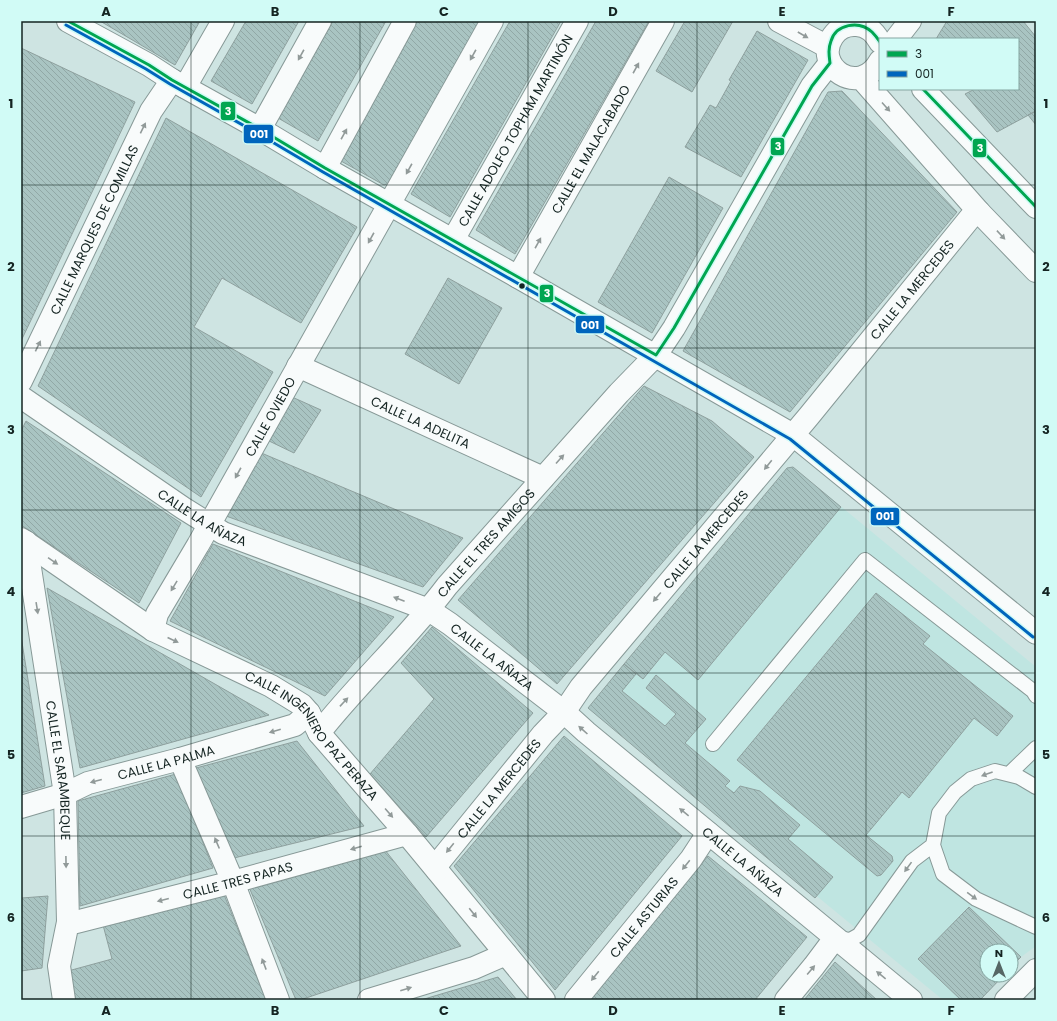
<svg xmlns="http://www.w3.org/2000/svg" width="1057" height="1021" viewBox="0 0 1057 1021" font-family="Poppins,sans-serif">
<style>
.built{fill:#bfe5e1}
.building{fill:url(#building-back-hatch);stroke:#8ea09e}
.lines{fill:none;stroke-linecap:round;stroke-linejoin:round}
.lane-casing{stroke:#879997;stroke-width:16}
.street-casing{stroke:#879997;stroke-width:24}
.secondary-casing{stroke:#879997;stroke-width:24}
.lane{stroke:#f8fbfb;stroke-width:14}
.street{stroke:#f8fbfb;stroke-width:22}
.secondary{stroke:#f8fbfb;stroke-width:22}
.bus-1-casing{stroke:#d1fbf6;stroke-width:6}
.bus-2-casing{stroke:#d1fbf6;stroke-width:6}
.bus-1{stroke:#00a651;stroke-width:3}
.bus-2{stroke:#0065bd;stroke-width:3}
.oneway{fill:#919a99}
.grid{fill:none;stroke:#142422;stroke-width:1;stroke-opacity:0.55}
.bus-dot{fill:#142422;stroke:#d1fbf6;stroke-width:1.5}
.labels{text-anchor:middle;stroke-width:3;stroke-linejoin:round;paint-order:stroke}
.street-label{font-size:13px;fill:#142422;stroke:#d1fbf6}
.line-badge{stroke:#d1fbf6;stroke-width:1.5}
.badge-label{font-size:11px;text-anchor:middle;font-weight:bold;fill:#fff}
.neatline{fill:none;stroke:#142422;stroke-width:1.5}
.grid-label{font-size:13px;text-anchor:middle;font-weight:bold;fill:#142422}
</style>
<defs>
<pattern id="building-back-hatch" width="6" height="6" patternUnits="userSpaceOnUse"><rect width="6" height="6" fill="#a9c4c2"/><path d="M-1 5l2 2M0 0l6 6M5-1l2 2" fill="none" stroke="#91a8a6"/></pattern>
</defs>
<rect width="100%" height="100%" fill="#cee4e2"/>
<path class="built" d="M793,467L1036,667V946L1021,957L1011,967V951H987V975L980,1000H943L588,708L787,468Z"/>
<path class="building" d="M100,21H200L175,65Z
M246,21H299L252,104L211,81Z
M333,21H386L318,141L278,118Z
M416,21H482L389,183L384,185L341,161Z
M510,21H561L450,217L411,194Z
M596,21H649L515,254L476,230Z
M685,21H733L692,92L656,71Z
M947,21H1023L1036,37V111L997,132L965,94L975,89H1018V39H936Z
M757,31L808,60L741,177L685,147L710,105L716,108L731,81L729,80Z
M21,48L135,102L21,341Z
M842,91L957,212L790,412L683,351L828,92Z
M1036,111V125L1028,115Z
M166,118L357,227L301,323L222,278L194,327L273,372L201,497L38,386Z
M669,177L723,208L652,333L598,302Z
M448,278L502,308L459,384L405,354Z
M644,386L712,421L754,457L557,684L458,600Z
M292,397L321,410L294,453L267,440Z
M26,421L181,523L139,603L21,525V431Z
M259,452L463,538L423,587L226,516Z
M793,467L841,507L698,680L665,652L643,679L624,664L787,468Z
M213,544L394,617L325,696L170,621Z
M47,588L269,715L80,768Z
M876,593L930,636L923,644L1013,716L997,736L974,718L909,798L902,792L866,835L892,856L893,861L881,875L877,876L737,760Z
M432,627L533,713L426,837L370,774L434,699L401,663Z
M21,636L45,786L21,793Z
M624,664L636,674L622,691L665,726L676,714L646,688L656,675L706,719L685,743L730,781L725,786L734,793L740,786L760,791L800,825L788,839L833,877L815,898L588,708Z
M564,736L682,836L555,990L454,866Z
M297,741L364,826L234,858L196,768Z
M176,774L213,868L80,906L78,801Z
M385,850L461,946L300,1000H296L249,887Z
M708,856L807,937L755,1000H590Z
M223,892L266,1000H76L68,971L112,959L103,925Z
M48,896L42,968L21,971V899L22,898Z
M969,907L1021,957L1011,967V951H987V975H1004L980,1000H961L918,959Z
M835,962L877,1000H804Z
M498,977L517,1000H421Z"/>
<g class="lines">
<g class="lane-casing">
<path id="lane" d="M713,744L865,560L1033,691L1036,696
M1009,774L1036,748
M933,845L943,874L976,899L1036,927
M835,938L850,940L859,935L912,861L933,845L939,813L955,792L971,779L995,771L1019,777L1036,787"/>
</g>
<g class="street-casing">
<g id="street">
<path d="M68,21L149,65L172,80L260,129L325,168L518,277L793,435L1036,633"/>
<path d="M779,21L828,47"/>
<path d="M896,39L910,21"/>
<path d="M185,87L223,21"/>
<path d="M260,129L320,21"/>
<path d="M325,168L405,21"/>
<path id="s1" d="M453,240L577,21"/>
<path id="s2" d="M518,277L663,21"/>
<path id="s3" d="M298,366L543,478"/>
<path id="s4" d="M21,381L151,111L172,80"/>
<path id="s5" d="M21,397L183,508L223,533L429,610L450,624L564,712L586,732L911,1000"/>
<path id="s6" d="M21,539L153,630L271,686L302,705L309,713L319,733L407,834L544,1000"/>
<path id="s7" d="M26,542L65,794L68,922L59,966L64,1000"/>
<path id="s8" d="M153,630L157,614L198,545L492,21"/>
<path id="s9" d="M319,733C359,682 408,638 447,586L619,393L656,355L674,328L812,86L830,63"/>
<path d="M180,759L233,882L278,1000"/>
<path id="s10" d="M21,807L65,794L88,783L180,759L295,725L309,713"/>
<path id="s11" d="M437,870L439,862L543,734L564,712L581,687L809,416L970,218L979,212"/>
<path id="s12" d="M68,922H76L233,882L407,834"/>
<path d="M369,1000L474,968L506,954"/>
<path id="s13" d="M576,1000L691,859L708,833"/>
<path d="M786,1000L814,966L835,938"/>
</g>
</g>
<g class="secondary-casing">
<path id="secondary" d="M880,42C874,31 866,24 854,25C845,25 838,29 833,36C812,66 859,99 880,61
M861,78L979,212L1036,271
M923,89L1036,207
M1006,1000L1036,970"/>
</g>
<use href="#lane" class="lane"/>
<use href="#street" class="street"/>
<use href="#secondary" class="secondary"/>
<g class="bus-1-casing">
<path id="bus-1" d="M68,21L149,65L172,80L260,129L325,168L656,355L674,328L812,86L830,63C829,55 828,49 831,41C836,24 859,20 872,32C875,35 878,39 880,42
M923,89L1036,207"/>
</g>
<g class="bus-2-casing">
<path id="bus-2" d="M66,25L146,69L170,84L257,133L323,172L790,439L1033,637"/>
</g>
<use href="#bus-1" class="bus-1"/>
<use href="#bus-2" class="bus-2"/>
</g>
<defs><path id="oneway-solid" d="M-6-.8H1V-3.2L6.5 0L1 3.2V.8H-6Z"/></defs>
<g class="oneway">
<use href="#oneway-solid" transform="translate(803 35) rotate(30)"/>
<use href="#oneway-solid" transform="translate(301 55) rotate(119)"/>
<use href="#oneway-solid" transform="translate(473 55) rotate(119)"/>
<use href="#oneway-solid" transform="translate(636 68) rotate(-61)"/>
<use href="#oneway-solid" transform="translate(886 107) rotate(48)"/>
<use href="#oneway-solid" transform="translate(143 128) rotate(-64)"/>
<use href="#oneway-solid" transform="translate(344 134) rotate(-61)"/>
<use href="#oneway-solid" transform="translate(409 169) rotate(119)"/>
<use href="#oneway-solid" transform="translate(1001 235) rotate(47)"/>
<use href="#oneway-solid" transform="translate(371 238) rotate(119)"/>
<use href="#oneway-solid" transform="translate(538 243) rotate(-61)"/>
<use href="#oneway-solid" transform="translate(38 346) rotate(-64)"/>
<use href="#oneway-solid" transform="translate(560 459) rotate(-48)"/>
<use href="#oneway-solid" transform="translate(768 465) rotate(129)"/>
<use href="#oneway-solid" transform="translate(238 473) rotate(119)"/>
<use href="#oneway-solid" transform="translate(53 561) rotate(34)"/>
<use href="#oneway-solid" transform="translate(174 586) rotate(121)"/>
<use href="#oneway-solid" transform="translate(657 597) rotate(130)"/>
<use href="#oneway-solid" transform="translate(399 599) rotate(-159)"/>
<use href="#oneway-solid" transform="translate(37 608) rotate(81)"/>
<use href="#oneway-solid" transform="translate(173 640) rotate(25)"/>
<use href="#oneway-solid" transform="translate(344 702) rotate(-47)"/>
<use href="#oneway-solid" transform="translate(583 730) rotate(-138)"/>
<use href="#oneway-solid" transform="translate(275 731) rotate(164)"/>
<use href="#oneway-solid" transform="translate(987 774) rotate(160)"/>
<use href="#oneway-solid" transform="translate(96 781) rotate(165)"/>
<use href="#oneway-solid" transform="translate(684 812) rotate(-141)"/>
<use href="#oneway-solid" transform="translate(389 813) rotate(49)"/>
<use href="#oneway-solid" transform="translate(217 843) rotate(-113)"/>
<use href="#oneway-solid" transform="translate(356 848) rotate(164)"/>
<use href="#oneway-solid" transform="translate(450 848) rotate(129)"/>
<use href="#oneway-solid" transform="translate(66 862) rotate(89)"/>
<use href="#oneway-solid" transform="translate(686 865) rotate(129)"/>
<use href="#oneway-solid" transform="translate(908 867) rotate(126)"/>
<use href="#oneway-solid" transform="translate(972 896) rotate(36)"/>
<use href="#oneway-solid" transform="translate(163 900) rotate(166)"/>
<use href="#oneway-solid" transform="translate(473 913) rotate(51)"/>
<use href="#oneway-solid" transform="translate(264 964) rotate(-111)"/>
<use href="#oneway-solid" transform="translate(811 970) rotate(-50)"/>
<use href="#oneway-solid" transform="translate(881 975) rotate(-141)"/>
<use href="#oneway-solid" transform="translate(595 976) rotate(129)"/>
<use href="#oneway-solid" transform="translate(406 989) rotate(-17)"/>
</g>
<path class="grid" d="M191,21V1000M360,21V1000M528,21V1000M697,21V1000M866,21V1000M21,185H1036M21,348H1036M21,510H1036M21,673H1036M21,836H1036"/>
<circle class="bus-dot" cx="522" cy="286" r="3.5"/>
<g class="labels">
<g class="street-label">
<text dy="5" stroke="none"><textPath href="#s1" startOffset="126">CALLE ADOLFO TOPHAM MARTINÓN</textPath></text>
<text dy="5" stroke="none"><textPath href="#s2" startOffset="147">CALLE EL MALACABADO</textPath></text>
<text dy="5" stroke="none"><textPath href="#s4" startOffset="168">CALLE MARQUES DE COMILLAS</textPath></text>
<text dy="5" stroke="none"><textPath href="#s11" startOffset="751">CALLE LA MERCEDES</textPath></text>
<text dy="5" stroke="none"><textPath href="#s8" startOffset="244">CALLE OVIEDO</textPath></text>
<text dy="5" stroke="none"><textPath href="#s3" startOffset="135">CALLE LA ADELITA</textPath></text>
<text dy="5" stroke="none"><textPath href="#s5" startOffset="218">CALLE LA AÑAZA</textPath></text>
<text dy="5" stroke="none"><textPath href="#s11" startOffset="427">CALLE LA MERCEDES</textPath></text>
<text dy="5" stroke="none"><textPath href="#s9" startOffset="253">CALLE EL TRES AMIGOS</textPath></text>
<text dy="5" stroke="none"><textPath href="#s5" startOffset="542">CALLE LA AÑAZA</textPath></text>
<text dy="5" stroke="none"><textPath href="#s6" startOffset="355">CALLE INGENIERO PAZ PERAZA</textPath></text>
<text dy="5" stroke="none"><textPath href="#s10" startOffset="152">CALLE LA PALMA</textPath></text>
<text dy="5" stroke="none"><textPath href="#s7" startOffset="231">CALLE EL SARAMBEQUE</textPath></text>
<text dy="5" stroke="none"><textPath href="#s11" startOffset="103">CALLE LA MERCEDES</textPath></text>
<text dy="5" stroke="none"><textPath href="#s5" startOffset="866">CALLE LA AÑAZA</textPath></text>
<text dy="5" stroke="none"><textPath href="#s12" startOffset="175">CALLE TRES PAPAS</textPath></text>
<text dy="5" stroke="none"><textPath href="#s13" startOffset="107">CALLE ASTURIAS</textPath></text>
</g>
</g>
<g class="line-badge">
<rect x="220" y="101" width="16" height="20" rx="4" fill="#00a651"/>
<rect x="243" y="124" width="31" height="20" rx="4" fill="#0065bd"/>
<rect x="770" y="137" width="15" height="19" rx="4" fill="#00a651"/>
<rect x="972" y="138" width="15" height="20" rx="4" fill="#00a651"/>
<rect x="539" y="284" width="15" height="19" rx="4" fill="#00a651"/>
<rect x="575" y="315" width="30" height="19" rx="4" fill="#0065bd"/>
<rect x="870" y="507" width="30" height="19" rx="4" fill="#0065bd"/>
</g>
<g class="badge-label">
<text x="228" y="115">3</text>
<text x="259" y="138">001</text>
<text x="778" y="150">3</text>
<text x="980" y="152">3</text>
<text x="547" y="297">3</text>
<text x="590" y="329">001</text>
<text x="885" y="520">001</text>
</g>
<rect width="1057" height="1021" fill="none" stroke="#d1fbf6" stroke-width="44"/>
<rect x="879" y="38" width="140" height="52" fill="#d1fbf6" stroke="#85a5a1"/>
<rect x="887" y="51" width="20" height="6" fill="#00a651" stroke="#85a5a1"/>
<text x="915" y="58" font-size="12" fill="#142422">3</text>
<rect x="887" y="71" width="20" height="6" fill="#0065bd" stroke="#85a5a1"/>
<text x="915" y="78" font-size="12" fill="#142422">001</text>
<g transform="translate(999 963)"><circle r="19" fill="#d1fbf6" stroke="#85a5a1"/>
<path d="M0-3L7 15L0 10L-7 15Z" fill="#556765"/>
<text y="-6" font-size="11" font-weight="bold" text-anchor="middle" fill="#142422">N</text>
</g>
<rect x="22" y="22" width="1013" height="977" class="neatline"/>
<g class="grid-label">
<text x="106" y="16">A</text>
<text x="275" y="16">B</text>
<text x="444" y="16">C</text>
<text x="613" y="16">D</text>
<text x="782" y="16">E</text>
<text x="951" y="16">F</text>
<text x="11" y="108">1</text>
<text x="1046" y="108">1</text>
<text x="11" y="271">2</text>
<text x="1046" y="271">2</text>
<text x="11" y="434">3</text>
<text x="1046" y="434">3</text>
<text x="11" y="596">4</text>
<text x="1046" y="596">4</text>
<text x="11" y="759">5</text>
<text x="1046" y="759">5</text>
<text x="11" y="922">6</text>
<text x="1046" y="922">6</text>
<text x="106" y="1015">A</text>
<text x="275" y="1015">B</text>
<text x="444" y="1015">C</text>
<text x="613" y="1015">D</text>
<text x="782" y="1015">E</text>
<text x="951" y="1015">F</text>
</g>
</svg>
